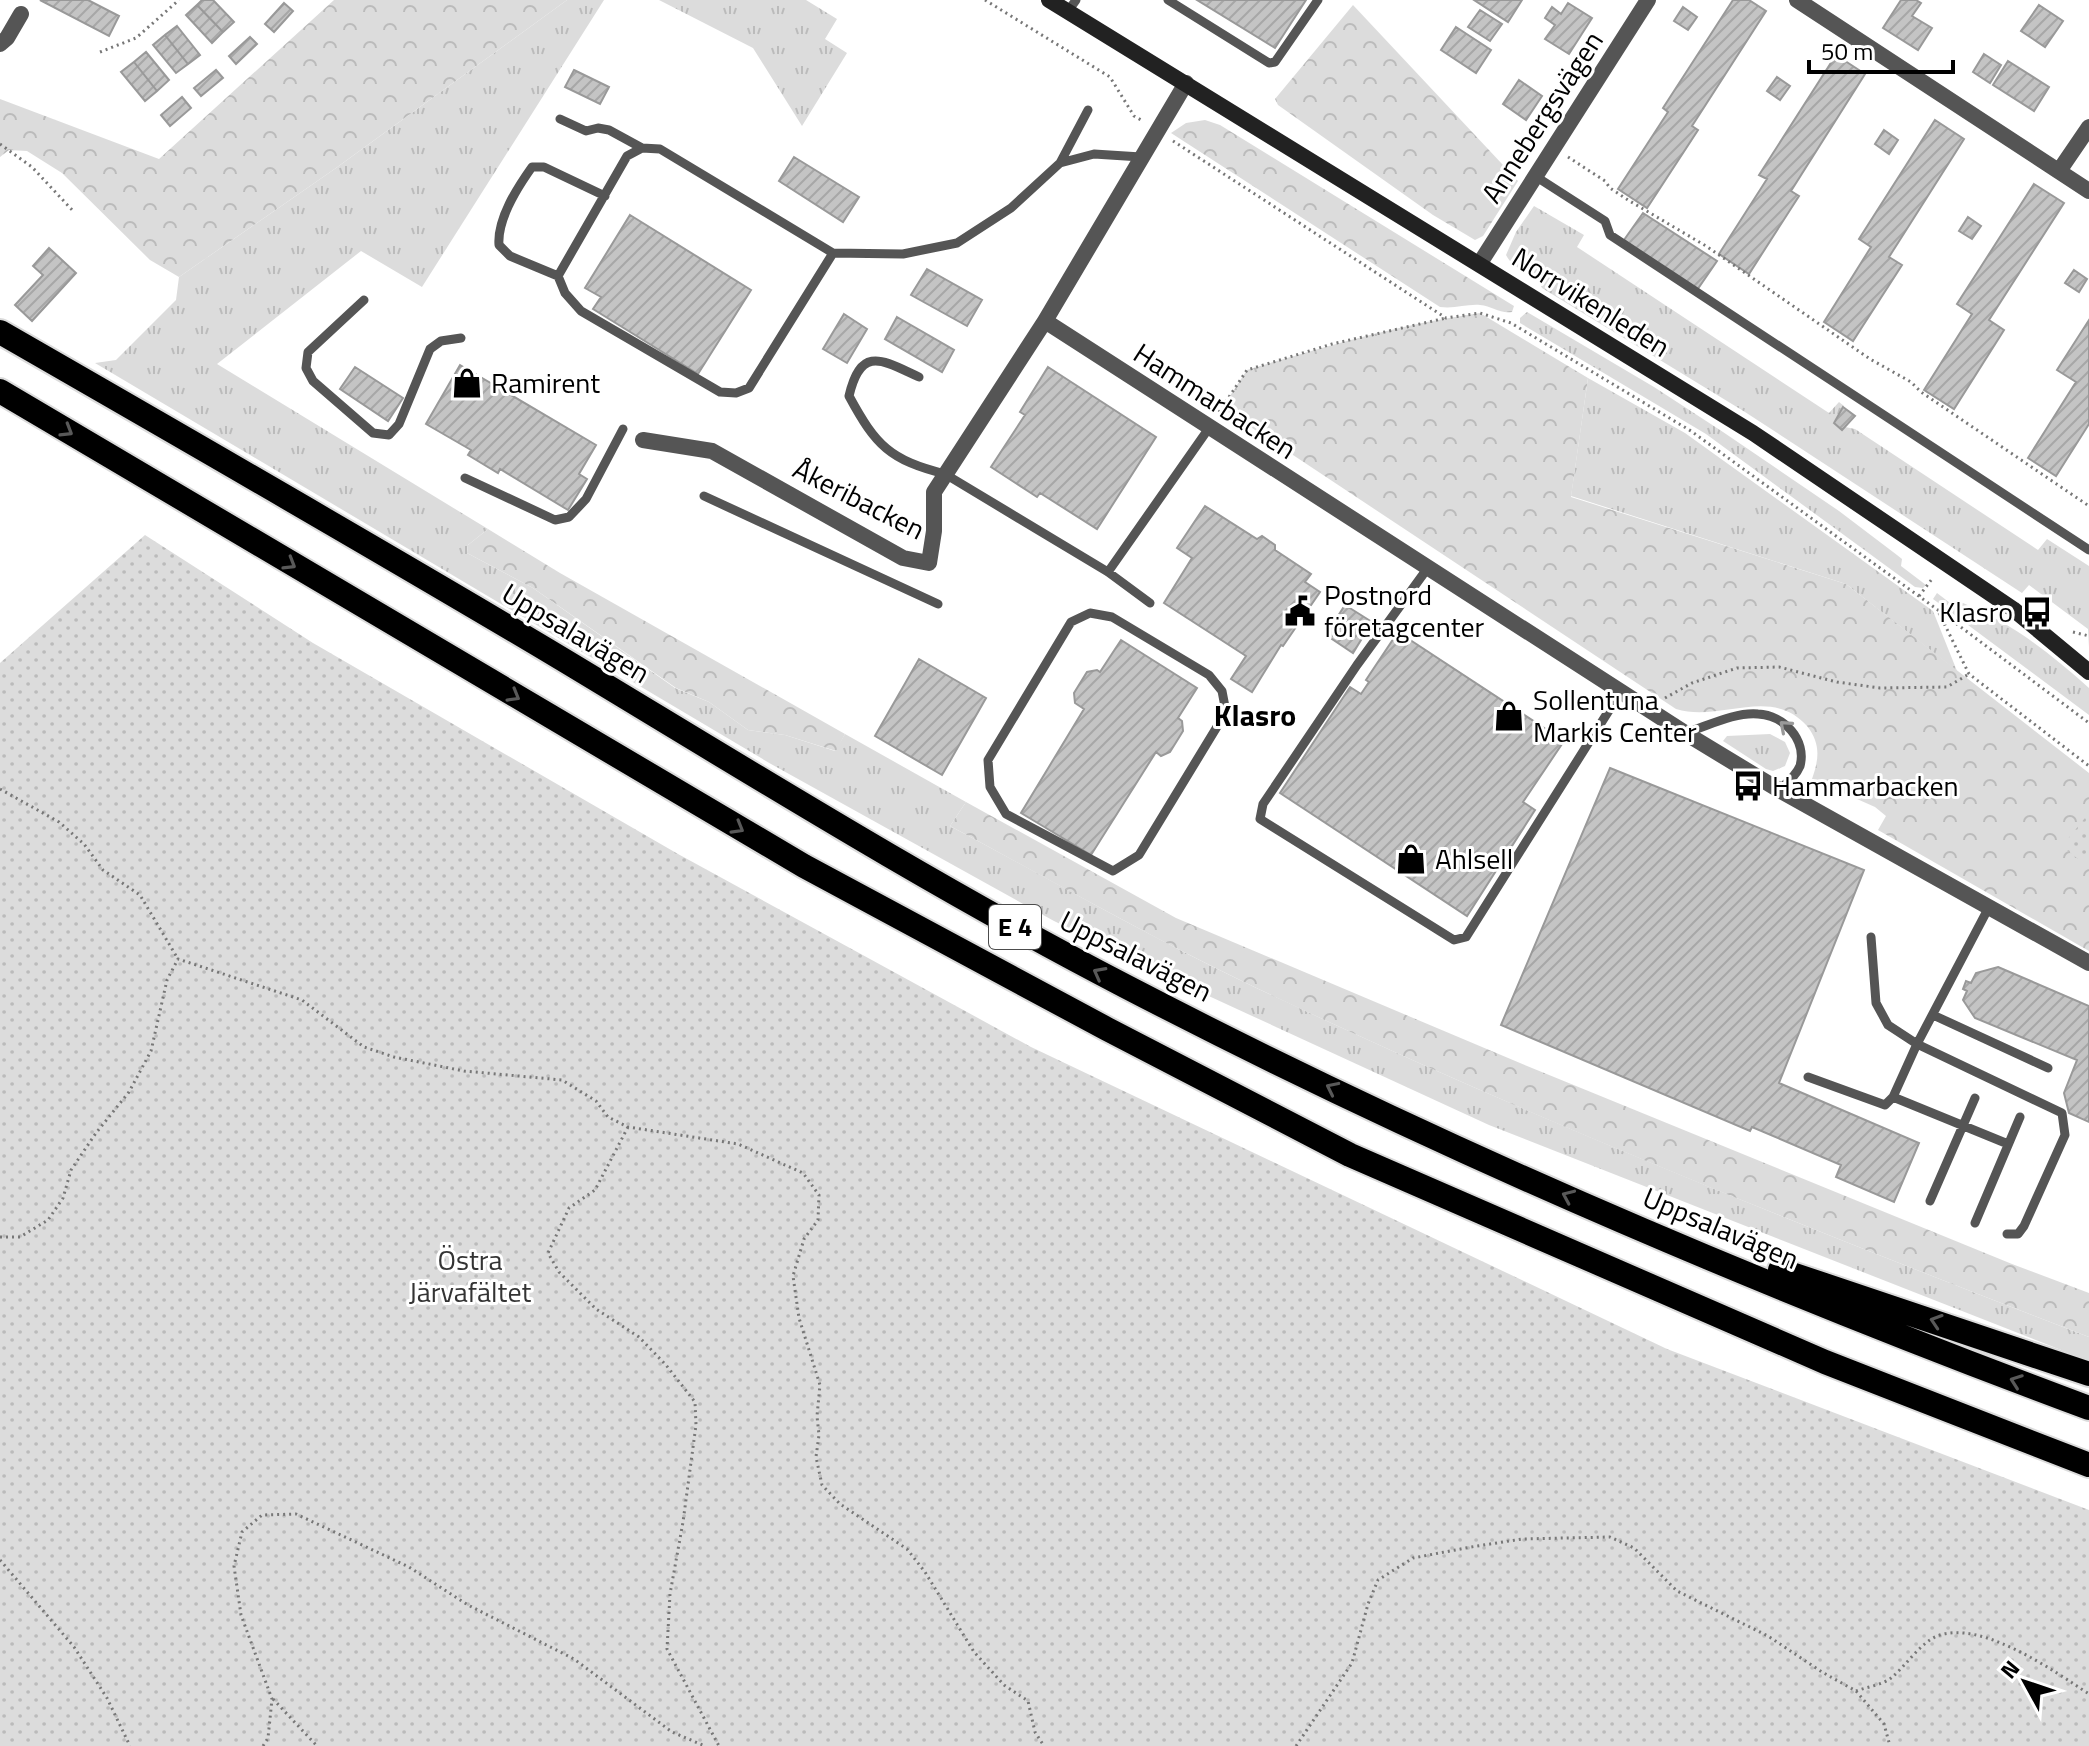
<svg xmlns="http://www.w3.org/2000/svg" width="2089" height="1746" viewBox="0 0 2089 1746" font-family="'Titillium Web',sans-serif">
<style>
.grass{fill:url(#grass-tufts)}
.forest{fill:url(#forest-crowns)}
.park{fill:url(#park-dots)}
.building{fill:url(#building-hatch);stroke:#999;stroke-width:2}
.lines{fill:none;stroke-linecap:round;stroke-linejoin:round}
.motorway-casing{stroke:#dbdbdb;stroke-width:28}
.path{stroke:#777;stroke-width:3;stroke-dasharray:2 4;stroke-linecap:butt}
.service{stroke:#555;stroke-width:9}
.minor{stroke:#555;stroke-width:16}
.secondary{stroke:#222;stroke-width:16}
.motorway{stroke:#000;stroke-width:24}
.oneway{stroke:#595959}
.oneway2{stroke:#999}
.labels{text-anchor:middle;stroke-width:6;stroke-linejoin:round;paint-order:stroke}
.shield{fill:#fff;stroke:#4c4c4c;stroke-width:2}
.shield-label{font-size:26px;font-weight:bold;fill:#000}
.street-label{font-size:28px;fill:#000;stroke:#fff}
.poi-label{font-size:28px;fill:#000;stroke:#fff;text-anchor:start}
.park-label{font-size:28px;fill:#333;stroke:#fff}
.neighbourhood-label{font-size:30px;font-weight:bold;fill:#000;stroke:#fff}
</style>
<defs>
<pattern id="grass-tufts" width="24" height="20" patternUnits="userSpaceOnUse" patternTransform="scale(2)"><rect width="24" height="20" fill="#dcdcdc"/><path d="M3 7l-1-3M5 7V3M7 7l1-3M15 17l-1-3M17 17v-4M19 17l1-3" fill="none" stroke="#bbb"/></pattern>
<pattern id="forest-crowns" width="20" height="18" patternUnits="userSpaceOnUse" patternTransform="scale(2)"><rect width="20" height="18" fill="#dcdcdc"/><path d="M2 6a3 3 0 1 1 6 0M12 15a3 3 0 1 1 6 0" fill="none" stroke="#bbb"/></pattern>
<pattern id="park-dots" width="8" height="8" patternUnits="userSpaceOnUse" patternTransform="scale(2)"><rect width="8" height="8" fill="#dcdcdc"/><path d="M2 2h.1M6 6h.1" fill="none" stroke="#bbb" stroke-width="1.8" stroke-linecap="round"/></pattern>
<pattern id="building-hatch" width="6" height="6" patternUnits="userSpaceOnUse" patternTransform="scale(2)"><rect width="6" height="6" fill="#c4c4c4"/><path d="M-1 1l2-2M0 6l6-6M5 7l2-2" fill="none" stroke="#a7a7a7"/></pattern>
</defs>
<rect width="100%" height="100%" fill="#fff"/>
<path class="grass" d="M567,0H604L422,287L361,251L217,364L488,529L468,545L467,553L533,588L675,688L709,702L748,730L785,735L835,751L845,734L966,802L950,826C1048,878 1144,934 1244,982C1520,1114 1804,1227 2089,1337V1361L1489,1125L1187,986L1054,921L771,764L95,363L116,360L176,300L179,277L336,168Z
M659,0H806L837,19L825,39L847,53L802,126L753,48Z
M1534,206L1584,235L1577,247L1829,413L1839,402L1844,406L1833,423L1842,430L1845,427L1855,429L2038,550L2047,539L2089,566V647L2088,629L2029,585L2022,593L1745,412L1542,288C1536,273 1514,271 1506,255L1516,232Z
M1527,312L1654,387L1723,432L1839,511L1897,555L1902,559L1901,566L1926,585L1923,588L1915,587L1706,434L1520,323V318Z
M1588,378L1685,433L1933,611L1957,671L1846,584L1571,496Z
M1937,593L1954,606L1963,603C2012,623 2050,653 2089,688V715L1933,599Z
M1770,734L1785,742L1790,753L1785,766L1773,771L1766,769L1723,741L1727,736Z"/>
<path class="forest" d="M334,0H567L336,168L179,277L150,260L62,173L27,151L9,150L0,157V99L159,159Z
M1353,5L1518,181L1483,236L1475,240L1433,215L1278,105L1275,99Z
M1205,120L1220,125L1514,306L1512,312C1500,314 1492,306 1480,305C1466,304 1455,309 1440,307L1171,133L1186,123Z
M1480,313L1588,378L1571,497L1846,584L2089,773V951L1878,830L1886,816L1875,807L1812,779C1819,759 1821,744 1807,726C1771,685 1720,723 1676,709L1222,408L1247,370C1323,347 1401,324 1480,313Z
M488,529L560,573L845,734L836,751L785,735L748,730L709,702L676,688L533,588L467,553L468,545Z
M966,802L1176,918L1520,1063L2012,1264L2089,1293V1337C1804,1227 1519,1114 1244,982C1144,934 1047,878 950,826Z"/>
<path class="park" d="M145,535L313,643L678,854L1031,1047L1667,1349L2089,1510V1746H0V663Z
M2089,813V868L2062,846Z"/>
<path class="building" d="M40,0H88L119,16L109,36Z
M202,0H213L234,22L223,32L197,5Z
M1197,0H1306L1275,48Z
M1474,0H1522L1508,22Z
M1733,0H1749L1766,11L1692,126L1698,130L1647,208L1618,189L1668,112L1663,108Z
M1901,0H1916L1921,3L1912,16L1932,28L1918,50L1883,28Z
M284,3L293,11L274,32L265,24Z
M1568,3L1592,18L1569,54L1545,39L1555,25L1545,18L1552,7L1561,14Z
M197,5L223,32L212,43L186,15Z
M2039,5L2063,21L2045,47L2021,31Z
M1683,7L1697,17L1688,30L1674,21Z
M1480,10L1502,24L1490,41L1468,27Z
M177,26L200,55L188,64L165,35Z
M1456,27L1491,50L1476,73L1441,50Z
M165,35L188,64L176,73L153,45Z
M250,37L257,44L236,64L229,56Z
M146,52L169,80L157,91L134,62Z
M1984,54L2001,65L1990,83L1973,72Z
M1836,55L1865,74L1791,191L1799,196L1749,274L1719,254L1767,179L1759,175Z
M2008,61L2049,87L2034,111L1993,85Z
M134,62L157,91L145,101L121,72Z
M216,70L223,78L201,96L194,88Z
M574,70L609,87L600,104L565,87Z
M1777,77L1790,86L1780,100L1767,91Z
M1519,80L1542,96L1526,120L1503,104Z
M182,97L191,108L170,126L161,115Z
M1935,120L1964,139L1889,257L1902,265L1853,341L1824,322L1871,247L1859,239Z
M1884,130L1898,140L1889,154L1875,144Z
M794,157L859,197L843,222L779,181Z
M2034,184L2064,203L1989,320L2004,330L1954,409L1924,390L1972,314L1957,304Z
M1643,213L1717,261L1697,290L1624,240Z
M630,215L751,290L698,374L593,309L601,297L585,288Z
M1968,217L1981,226L1972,239L1959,231Z
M49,248L76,273L32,321L15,305L43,275L33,266Z
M927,269L982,300L967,326L911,295Z
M2074,270L2087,279L2079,292L2065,283Z
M844,314L867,329L847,363L823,349Z
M897,317L954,350L942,372L885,339Z
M2089,320V424L2056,476L2028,458L2076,382L2057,370Z
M460,365L596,445L579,474L587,479L568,510L500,469L498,473L468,455L471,450L426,424Z
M355,367L403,398L388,421L340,389Z
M1048,367L1156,437L1097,529L1040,493L1037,497L991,467L1025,415L1020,412Z
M1843,407L1855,416L1842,430L1834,423Z
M1205,506L1257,539L1262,536L1275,545V550L1311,574L1305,582L1320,592L1283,646L1281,645L1252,692L1231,679L1246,656L1164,603L1192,558L1177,548Z
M1345,605L1372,622L1353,653L1326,635Z
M1398,632L1564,741L1523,802L1535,810L1467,916L1280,793L1350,687L1361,694L1369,682L1366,680Z
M1121,640L1197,688L1178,718L1182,721L1183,731L1170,752L1161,756L1156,752L1091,855L1021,813L1084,709L1075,703L1074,693L1087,672L1097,670L1100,672Z
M919,659L986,698L942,775L875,736Z
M1610,768L1864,870L1779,1083L1919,1143L1894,1202L1836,1177L1841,1165L1752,1127L1750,1131L1501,1025Z
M1998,967L2089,1006V1122L2069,1113L2064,1093L2077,1060L1975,1018L1963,1000L1967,991L1963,989L1966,981L1971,983L1976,973Z"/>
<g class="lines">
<g class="motorway-casing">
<path id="motorway" d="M0,332C188,440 376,548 562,659C748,771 932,886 1125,986C1436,1148 1761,1286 2089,1408
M0,391L804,866L1107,1029L1350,1155L1825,1362L2089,1465
M1780,1270L2089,1374"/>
</g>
<path class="path" d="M985,0L1110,77L1134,116L1143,121
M100,52L136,38L179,0
M1173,141L1446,318L1480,313L1511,323L1691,431L1938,610L2089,723
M0,144L32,167L74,212
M1568,157L1605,181L1610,188L1628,200L1706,246L1870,359L1911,382L1921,392L2089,506
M1219,412L1247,370L1332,344L1446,318
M1919,596L1932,579
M1939,613L1969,674L2089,766
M2073,632L2089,636
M1665,698L1692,683L1737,668L1779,667L1837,682L1880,688L1947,687L1969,674
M0,789L59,822L84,844L103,870L140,895L178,959
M628,1127L595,1190L569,1208L548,1253L559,1272L596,1309L639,1337L666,1365L695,1402L696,1425L683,1522L670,1594L667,1649L719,1746
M0,1237H20L48,1220L63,1198L71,1170L96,1133L129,1092L151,1051L167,980L178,959L302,1000L364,1047L394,1057L464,1071L562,1080L596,1101L608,1117L628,1127L738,1144L803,1173L819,1195L818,1220L804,1239L793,1276L799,1318L820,1385L817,1416L819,1435L816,1457L822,1485L840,1504L907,1549L925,1572L974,1652L1004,1685L1028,1701L1035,1732L1044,1746
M0,1560L74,1647L107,1698L130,1746
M1856,1691C1867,1687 1882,1685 1891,1678C1906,1666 1919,1644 1937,1636C1981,1619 2054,1671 2089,1694
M273,1699L317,1746
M263,1746L268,1738L272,1699L241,1615L234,1566L242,1532L262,1515L296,1514L409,1567L468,1605L574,1659L672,1732L705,1746
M1296,1746L1352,1663L1368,1604L1378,1580L1413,1558L1471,1547L1522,1539L1610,1537L1634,1548L1677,1591L1768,1636L1822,1672L1856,1691L1884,1724L1890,1746"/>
<path class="service" d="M1168,0L1269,63L1275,62L1318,0
M1068,11L1076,0
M560,119L586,131L598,128L609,130L642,148
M1060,163L1088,110
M1535,176L1605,221L1610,235L2089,550
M833,253L749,388L736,393L720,392L581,311L565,293L558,276L627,156L642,148L660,149L833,253L903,254L957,243L1011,208L1060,163L1094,154L1141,157
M558,276L510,256L499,245C497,219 517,188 532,167H544L605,196
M364,300L308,352L306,368L313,381L373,433L389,435L399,424L430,349L441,341L461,338
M919,377C882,360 861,345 849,396C876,446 890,460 945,474L1108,572L1150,603
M465,478L555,520L569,517L586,499L623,429
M704,496L938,604
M1427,569L1357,665L1263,804L1260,819L1454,940L1466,937L1620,693
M1108,572L1209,428
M1090,613L1112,617L1209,675L1222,691L1226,712L1139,855L1113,871L1006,814L990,787L988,760L1071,622Z
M1685,733C1708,726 1734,712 1758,714C1784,715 1807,740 1800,766C1796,776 1787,783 1779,790
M1989,907L1917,1044L1893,1097L2008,1144
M1871,937L1876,1003L1888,1025L1917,1044L2062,1113L2065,1135L2024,1226L2018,1234H2007
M1933,1015L2048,1068
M1808,1077L1885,1105L1893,1097
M1930,1201L1975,1098
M1975,1223L2020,1117"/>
<path class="minor" d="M1797,0L2089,191
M0,44L7,38L21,14
M1186,83L1045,321L1685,733L1779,790L2089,963
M2059,171L2089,127
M1480,263L1648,0
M643,440L712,451L903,558L929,563L934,531V492L1045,321"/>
<path class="secondary" d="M1049,0L1753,433L2013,609L2089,672"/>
<use href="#motorway" class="motorway"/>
</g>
<defs><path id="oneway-chevron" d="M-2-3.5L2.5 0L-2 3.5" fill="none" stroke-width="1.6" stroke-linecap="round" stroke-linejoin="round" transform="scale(2)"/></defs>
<g class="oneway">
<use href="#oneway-chevron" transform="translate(67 431) rotate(31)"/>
<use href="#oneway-chevron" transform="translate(290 564) rotate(31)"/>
<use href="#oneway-chevron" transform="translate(514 696) rotate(30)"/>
<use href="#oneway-chevron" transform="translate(738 828) rotate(30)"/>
<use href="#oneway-chevron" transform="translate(1099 973) rotate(-152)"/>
<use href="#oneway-chevron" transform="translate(1332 1088) rotate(-154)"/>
<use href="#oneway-chevron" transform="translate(1568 1196) rotate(-156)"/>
<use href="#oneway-chevron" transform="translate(1936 1321) rotate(-162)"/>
<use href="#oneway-chevron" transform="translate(2016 1381) rotate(-160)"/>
</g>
<use class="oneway2" href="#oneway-chevron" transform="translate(1785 726) rotate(-139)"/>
<defs>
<g id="shop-bare" transform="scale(2.4)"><path d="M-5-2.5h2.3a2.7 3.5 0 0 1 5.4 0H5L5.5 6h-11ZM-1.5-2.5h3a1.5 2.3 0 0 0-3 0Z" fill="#000" stroke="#fff" stroke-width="2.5" paint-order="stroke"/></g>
<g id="civic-bare" transform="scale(2.4)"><path d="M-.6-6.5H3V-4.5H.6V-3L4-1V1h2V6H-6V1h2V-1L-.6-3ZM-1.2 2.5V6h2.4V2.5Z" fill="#000" stroke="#fff" stroke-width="2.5" paint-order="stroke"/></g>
<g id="bus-bare" transform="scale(2.4)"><path d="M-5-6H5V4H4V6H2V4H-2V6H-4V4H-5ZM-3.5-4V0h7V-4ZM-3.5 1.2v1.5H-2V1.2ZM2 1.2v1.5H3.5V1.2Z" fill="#000" stroke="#fff" stroke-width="2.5" paint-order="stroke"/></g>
</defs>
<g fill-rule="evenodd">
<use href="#shop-bare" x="467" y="383"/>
<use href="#civic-bare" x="1300" y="611"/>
<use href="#bus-bare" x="2037" y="612"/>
<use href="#shop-bare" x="1509" y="716"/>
<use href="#bus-bare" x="1748" y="786"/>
<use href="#shop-bare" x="1411" y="859"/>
</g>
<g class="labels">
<rect class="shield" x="989" y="905" width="52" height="44" rx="6"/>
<g class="shield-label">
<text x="1015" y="936">E 4</text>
</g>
<g class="street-label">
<text transform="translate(1542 117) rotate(-57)" y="10">Annebergsvägen</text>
<text transform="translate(1591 302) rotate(32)" y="10">Norrvikenleden</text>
<text transform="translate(1215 401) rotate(33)" y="10">Hammarbacken</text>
<text transform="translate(859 499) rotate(27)" y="10">Åkeribacken</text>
<text transform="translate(576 633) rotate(31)" y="10">Uppsalavägen</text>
<text transform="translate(1136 956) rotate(27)" y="10">Uppsalavägen</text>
<text transform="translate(1721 1228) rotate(23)" y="10">Uppsalavägen</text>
</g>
<g class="poi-label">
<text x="491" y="393">Ramirent</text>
<text x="1324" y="605">Postnord<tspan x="1324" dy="32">företagcenter</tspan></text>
<text x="2013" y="622" text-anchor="end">Klasro</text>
<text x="1533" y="710">Sollentuna<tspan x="1533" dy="32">Markis Center</tspan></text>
<text x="1772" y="796">Hammarbacken</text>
<text x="1435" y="869">Ahlsell</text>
</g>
<g class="park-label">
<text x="470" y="1270">Östra<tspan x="470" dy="32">Järvafältet</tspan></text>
</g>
<g class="neighbourhood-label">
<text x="1255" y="726">Klasro</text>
</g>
</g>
<g transform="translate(2025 1682) rotate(310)" stroke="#ffffff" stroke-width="6" paint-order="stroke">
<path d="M0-6L14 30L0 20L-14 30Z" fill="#000000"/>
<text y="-12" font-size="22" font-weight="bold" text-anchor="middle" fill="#000000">N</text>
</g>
<path d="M1809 60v12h144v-12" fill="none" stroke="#000000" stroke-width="4"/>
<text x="1821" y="60" font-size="24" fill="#000000" stroke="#ffffff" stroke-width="6" paint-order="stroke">50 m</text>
</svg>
